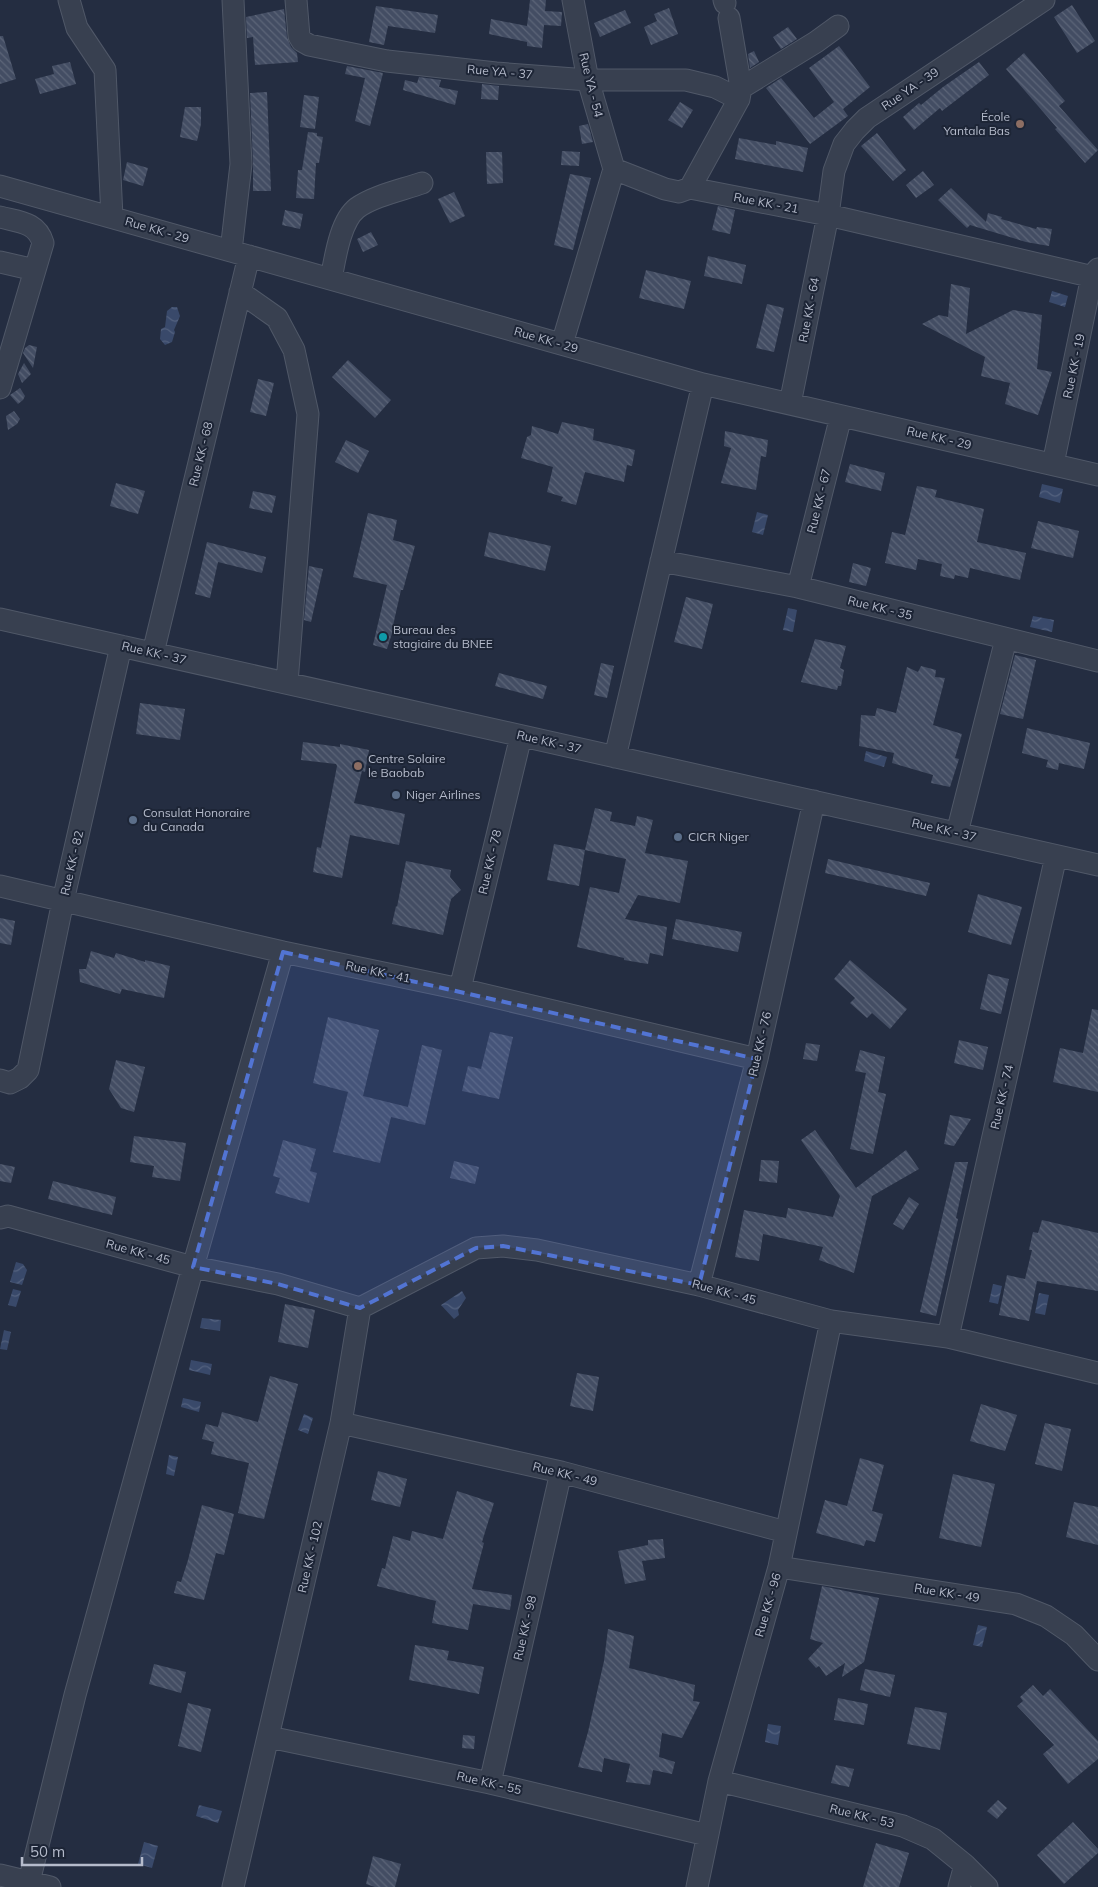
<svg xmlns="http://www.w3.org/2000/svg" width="1098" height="1887" viewBox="0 0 1098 1887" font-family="Mulish,sans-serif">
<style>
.water{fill:url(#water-waves)}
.building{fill:url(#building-back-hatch)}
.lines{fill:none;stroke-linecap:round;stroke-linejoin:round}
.minor-casing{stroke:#505868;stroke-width:23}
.minor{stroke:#384050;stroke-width:21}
.marked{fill:#5274d3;fill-opacity:0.2;stroke:#5274d3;stroke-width:4;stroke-dasharray:10 6;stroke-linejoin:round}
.education-dot{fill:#8d6e63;stroke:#1d2536;stroke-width:2}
.culture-dot{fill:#0f9aa8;stroke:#1d2536;stroke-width:2}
.service-dot{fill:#5c6f8a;stroke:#1d2536;stroke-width:2}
.labels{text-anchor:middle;stroke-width:4;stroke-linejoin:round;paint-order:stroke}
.street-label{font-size:12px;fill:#b5bbcb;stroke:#1d2536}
.poi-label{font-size:12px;fill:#b5bbcb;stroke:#1d2536;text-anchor:start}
</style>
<defs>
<pattern id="water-waves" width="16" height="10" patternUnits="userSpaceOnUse" patternTransform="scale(1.25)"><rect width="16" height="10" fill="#39496a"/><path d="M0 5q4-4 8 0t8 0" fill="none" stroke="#53617e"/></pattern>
<pattern id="building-back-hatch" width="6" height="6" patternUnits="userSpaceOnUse" patternTransform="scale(1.25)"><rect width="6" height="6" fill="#434d63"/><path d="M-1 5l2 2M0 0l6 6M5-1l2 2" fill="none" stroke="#5c6578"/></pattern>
</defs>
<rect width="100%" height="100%" fill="#242d41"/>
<path class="water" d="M1052,291L1068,296L1065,307L1049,302Z
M172,307H177L180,316L174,330L175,332L172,342L165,345L160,339L161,329L165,327L167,311Z
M1042,484L1063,489L1060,503L1039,497Z
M757,512L768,515L763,535L752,532Z
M788,608L797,610L793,632L783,630Z
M1033,616L1054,620L1052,632L1030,627Z
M866,751L887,757L884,767L864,761Z
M16,1262L23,1264L27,1270L22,1285L10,1282Z
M993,1284L1002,1286L998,1304L989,1302Z
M13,1289L21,1291L16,1307L8,1305Z
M462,1291L466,1298L458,1310L459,1315L454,1319L441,1305Z
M1039,1293L1049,1295L1045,1315L1035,1313Z
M202,1318L221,1320L220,1331L200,1328Z
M4,1330L11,1332L7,1350L0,1349Z
M191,1360L212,1364L210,1375L189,1370Z
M183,1398L201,1402L199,1412L181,1407Z
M304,1414L313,1418L308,1434L298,1430Z
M169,1455L178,1457L174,1476L166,1474Z
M978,1625L987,1627L982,1647L973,1645Z
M768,1724L781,1726L778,1745L765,1742Z
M199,1805L222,1811L218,1823L196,1816Z
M144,1842L158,1846L152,1868L138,1864Z"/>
<path class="building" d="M530,0H546L545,11L562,12L561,26L544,25L542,48L527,46V42L489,34L491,19L527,26Z
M1072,5L1095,41L1077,53L1054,17Z
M376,6L438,15L435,33L388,26L384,45L369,42Z
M669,8L678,34L651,45L644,27L657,21L654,14Z
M284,9L287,37L291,47L297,53L298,62L255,65L253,37L247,38L246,17Z
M625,10L631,23L600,37L594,23Z
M788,27L797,39L781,49L773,37Z
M0,36H3L16,79L0,84Z
M839,46L870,87L843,109L848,116L810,144L766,88L781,78L814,118L834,102L809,68Z
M754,51L759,62L750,68L748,54Z
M1024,53L1065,101L1059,106L1098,150L1085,163L1055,129L1057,128L1006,69Z
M70,62L76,84L40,94L35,79L54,74L52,66Z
M979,62L989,75L942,111L940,108L914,130L903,117L919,103L921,105L943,87Z
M347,66L383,73L370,126L355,121L365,78L345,74Z
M419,77L441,80L439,87L458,91L455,105L403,90L405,80L417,83Z
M482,84L499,86L498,100L481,99Z
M267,92L271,191H253V163L250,93Z
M304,95L319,97L315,129L300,127Z
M680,102L693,110L682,128L668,120Z
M185,107H201V124L197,141L180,137Z
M588,124L593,142L582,144L579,126Z
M308,132L317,133V136L323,137L319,163H316L314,199L296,198L298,170H302Z
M877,133L906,170L893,181L861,146Z
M739,138L776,145V141L808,148L803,172L735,159Z
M562,151L580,152L579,166L561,165Z
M486,152H502L503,183L487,184Z
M127,162L148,168L143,186L123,180Z
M923,171L934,185L916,198L906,185Z
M570,174L591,178L573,250L554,245Z
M951,188L986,222L988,213L1002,217L1001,219L1036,229L1037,227L1052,229L1049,246L1026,242L970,225L967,228L938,200Z
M454,192L465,216L450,223L438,199Z
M718,206L735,210L730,234L712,230Z
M285,210L303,214L300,229L282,225Z
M371,232L378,245L363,252L357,239Z
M708,256L746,265L742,284L704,276Z
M646,270L691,281L684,309L639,298Z
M951,284L970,288L966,334L1013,310L1042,315L1037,369L1052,372L1038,415L1005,404L1010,383L981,376L985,357L922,324L939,315L948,317Z
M767,304L784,308L774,352L756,348Z
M29,345L37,347L33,368L23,353L25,348Z
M348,360L391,400L375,418L332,377Z
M24,363L31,374L22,383L18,374Z
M258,379L274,383L266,416L250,412Z
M20,388L25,396L23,400L18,404L10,395Z
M14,411L20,419L17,424L8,430L6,416Z
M562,422L594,429L593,440L635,450L632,466L627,465L624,482L585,472L576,505L561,501L563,497L547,492L553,467L521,458L527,437L531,435L532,426L558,434Z
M725,431L768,440L766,457L761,456L756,490L721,483L731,448L724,446Z
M346,440L369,451L358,473L335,462Z
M850,464L885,473L881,491L845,482Z
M116,483L145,491L138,514L110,506Z
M917,486L937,490L935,497L984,509L977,542L1026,553L1020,580L970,568L968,578L955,575L954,579L940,576L942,564L918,559L916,570L885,563L892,532L905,535Z
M253,491L276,496L272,513L249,508Z
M368,513L397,520L393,540L415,546L403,590H401L392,630H393L387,649L373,645L387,585L353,577Z
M1038,521L1079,531L1073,558L1031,548Z
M489,532L551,546L545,571L484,556Z
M207,542L266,557L262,573L218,562L210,598L195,594Z
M853,563L871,568L866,586L849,582Z
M309,566L323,569L311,622L304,620Z
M686,597L713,604L702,649L674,642Z
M815,639L846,646L840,668L844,670L841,686H838L837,690L801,682Z
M1015,655L1036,660L1023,719L1000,714Z
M601,663L614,666L607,698L594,695Z
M921,666L936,670L935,677L945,678L933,725L962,734L955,758L959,759L950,787L931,783L933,775L892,763L894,753L859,746L861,715L875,716L877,708L896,713L907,667L918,672Z
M499,673L547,686L543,699L495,686Z
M140,703L185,709L180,740L136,734Z
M1027,728L1090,743L1084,769L1059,763L1058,770L1046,767L1048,760L1022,753Z
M303,742L340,747V744L369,750L365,772L362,771L354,803L405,814L399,845L350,835L342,878L313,872L317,847L321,848L337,766L336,764L301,760Z
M595,808L612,812L610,821L635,826L637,816L653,820L645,853L688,861L680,903L638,895L625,919L667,927L663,956L650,953L648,964L624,960V958L577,947L590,887L619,893L626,859L585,850Z
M554,844L585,850L579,886L547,880Z
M828,859L930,883L926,896L825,873Z
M406,861L451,870L450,877L461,890L451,899L443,935L392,924L396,906L397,907Z
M978,894L1022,907L1011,945L968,932Z
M0,918L15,921L11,945L0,943Z
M676,919L742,932L738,952L672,939Z
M91,951L114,958L116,953L145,962V960L170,966L164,998L122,989L120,994L80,982L79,969H86Z
M850,960L907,1009L890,1029L872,1013L867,1018L850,1003L855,998L834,979Z
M988,974L1009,979L1001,1014L980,1009Z
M1092,1009L1098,1010V1092L1053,1082L1060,1048L1083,1053Z
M328,1017L379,1030L363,1096L408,1107L422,1045L442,1050L425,1125L391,1117L380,1163L333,1152L348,1092L313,1083Z
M490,1032L513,1037L499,1099L462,1091L468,1066L481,1069Z
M959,1040L988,1047L983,1070L954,1063Z
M806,1043L820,1045L817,1061L803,1059Z
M860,1050L885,1057L878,1092L886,1094L873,1154L850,1149L866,1073L855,1071Z
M116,1060L145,1067L134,1112L121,1108L109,1089Z
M950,1115L971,1119L954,1146L944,1144Z
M815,1130L856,1188L906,1150L919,1169L872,1196L854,1273L819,1260L823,1247L763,1234L759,1261L735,1257L744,1210L786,1218L788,1208L833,1217L840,1196L801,1140Z
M134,1136L186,1143L180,1181L152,1177L154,1166L130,1162Z
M283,1140L316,1149L310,1171L317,1173L309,1203L275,1193L280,1178L273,1176Z
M761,1160L779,1161L777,1183L759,1181Z
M454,1161L479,1167L475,1184L450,1178Z
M955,1162H968L956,1218L958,1219L936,1316L920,1312Z
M0,1164L15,1167L11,1183L0,1181Z
M53,1181L116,1197L112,1215L48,1199Z
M909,1197L919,1204L903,1230L893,1224Z
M1042,1220L1098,1233V1291L1037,1281L1029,1321L999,1315L1007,1275L1025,1279L1032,1250H1029L1033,1232L1038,1233Z
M285,1304L315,1310L308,1348L278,1342Z
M577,1373L599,1377L593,1411L570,1406Z
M270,1376L298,1384L264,1519L238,1513L249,1463L211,1454L214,1442L202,1439L206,1424L218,1427L222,1412L258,1422Z
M981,1404L1017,1415L1005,1451L970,1441Z
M1045,1423L1071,1429L1062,1471L1035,1464Z
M860,1458L884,1465L872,1511L883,1514L875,1542L866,1540L864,1546L816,1533L825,1500L847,1506Z
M378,1471L407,1479L400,1507L371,1500Z
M953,1474L995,1484L981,1547L939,1538Z
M457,1491L494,1503L482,1542L484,1543L472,1589L512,1595L510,1610L473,1604L468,1630L432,1623L436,1601L377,1586L382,1568L385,1569L393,1536L410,1541L412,1531L443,1539Z
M1074,1502L1098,1507V1545L1066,1537Z
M202,1505L234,1514L224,1555L216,1553L204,1600L174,1593L177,1581L181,1582L188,1560Z
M663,1539L665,1558L642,1561L646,1580L625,1584L618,1551L648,1545V1540Z
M822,1586L879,1598L864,1662L842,1677L845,1663L826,1676L819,1666L816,1668L808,1659L823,1643L810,1639Z
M608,1629L634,1636L629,1668L695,1685L693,1701L700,1702L682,1738L662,1733L659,1757L675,1762L672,1774L653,1770L650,1785L626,1782L630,1764L604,1758L602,1772L578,1767L588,1732L604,1661Z
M415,1645L449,1651L447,1660L484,1667L479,1694L409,1680Z
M154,1664L186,1672L181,1693L149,1684Z
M865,1669L895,1675L890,1697L860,1690Z
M1033,1685L1043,1696L1050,1689L1098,1741V1759L1068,1784L1043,1754L1054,1745L1017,1706L1023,1701L1020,1697Z
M838,1698L868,1704L864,1725L834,1720Z
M188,1703L211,1709L201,1752L178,1746Z
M915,1707L947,1713L940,1750L907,1744Z
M463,1735L475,1736L474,1749L462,1748Z
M836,1765L854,1769L849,1787L831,1783Z
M998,1800L1007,1808L997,1819L987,1811Z
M1073,1822L1098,1849V1853L1064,1884L1037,1855Z
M876,1843L909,1853L899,1887H863Z
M373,1856L401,1864L395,1887H375L366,1884Z"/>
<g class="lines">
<g class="minor-casing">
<path id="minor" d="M69,0L77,28L105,70L112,217
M296,0L299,36L302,41L309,45L387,61L496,73L588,80H686L715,87L739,99
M573,0L588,80L614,169
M724,0L725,3
M729,18L741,88
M0,186L703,384L1098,475
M690,188L739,99L741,88L816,42L838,26
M0,217C19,222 37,222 43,243L0,388
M231,251L241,164L233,0
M0,262L35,270
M331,279C335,259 340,221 357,208C373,196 402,190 422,183
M240,292L277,318L294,350L308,414L287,683
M562,344L614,169L665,189L679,192L690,188L828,215L1098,278
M790,404L828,215L834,171L844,144L855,130L867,118L1044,0
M1053,464L1092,276L1098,269
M661,561L798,587L1098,661
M798,587L841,416
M0,619L1098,865
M153,653L249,256
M615,757L703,384
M957,833L1006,639
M0,886L283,952L460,989L757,1059
M460,989L521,736
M0,1080L10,1083L20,1078L28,1070L63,901L121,646
M0,1218L8,1216L193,1267L278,1284L360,1308L341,1423L233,1887
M699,1285L757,1059L814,801
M360,1308L476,1248L503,1246L537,1250L699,1285L831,1321L948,1337L1098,1373
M948,1337L1056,856
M341,1423L561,1472L786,1532
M779,1567L1016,1604L1046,1616L1074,1635L1098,1660
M269,1737L490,1783L707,1835
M719,1781L903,1826L933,1839L965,1865L987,1887
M490,1783L561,1472
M0,1875L50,1887
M29,1882L75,1695L193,1267L283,952
M697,1887L719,1781L779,1567L831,1321
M959,1887L965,1865"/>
</g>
<use href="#minor" class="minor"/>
</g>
<path class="marked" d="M283,952L757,1059L699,1285L503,1246L476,1248L360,1308L278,1284L193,1267Z"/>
<g class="education-dot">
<circle cx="1020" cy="124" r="5"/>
<circle cx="358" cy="766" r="5"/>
</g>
<circle class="culture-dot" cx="383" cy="637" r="5"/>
<g class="service-dot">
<circle cx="396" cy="795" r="5"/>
<circle cx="133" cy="820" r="5"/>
<circle cx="678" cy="837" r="5"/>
</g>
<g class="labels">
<g class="street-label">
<text transform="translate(500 72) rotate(5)" y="4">Rue YA - 37</text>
<text transform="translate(591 85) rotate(76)" y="4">Rue YA - 54</text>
<text transform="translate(910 89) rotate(-34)" y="4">Rue YA - 39</text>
<text transform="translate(766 203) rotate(11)" y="4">Rue KK - 21</text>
<text transform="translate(157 230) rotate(16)" y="4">Rue KK - 29</text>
<text transform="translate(809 310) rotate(-79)" y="4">Rue KK - 64</text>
<text transform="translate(546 340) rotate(16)" y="4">Rue KK - 29</text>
<text transform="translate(1074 366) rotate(-78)" y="4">Rue KK - 19</text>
<text transform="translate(939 438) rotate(13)" y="4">Rue KK - 29</text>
<text transform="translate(201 454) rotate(-76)" y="4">Rue KK - 68</text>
<text transform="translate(819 501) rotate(-76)" y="4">Rue KK - 67</text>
<text transform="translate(880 608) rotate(14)" y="4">Rue KK - 35</text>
<text transform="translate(154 653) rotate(13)" y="4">Rue KK - 37</text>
<text transform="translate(549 742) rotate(13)" y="4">Rue KK - 37</text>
<text transform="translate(944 830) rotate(13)" y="4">Rue KK - 37</text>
<text transform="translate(490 862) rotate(-77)" y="4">Rue KK - 78</text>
<text transform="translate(72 863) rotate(-77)" y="4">Rue KK - 82</text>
<text transform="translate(378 972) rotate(12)" y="4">Rue KK - 41</text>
<text transform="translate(760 1044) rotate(-77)" y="4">Rue KK - 76</text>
<text transform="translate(1002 1097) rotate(-77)" y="4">Rue KK - 74</text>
<text transform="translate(138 1252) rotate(15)" y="4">Rue KK - 45</text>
<text transform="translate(724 1292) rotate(15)" y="4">Rue KK - 45</text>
<text transform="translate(565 1474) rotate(14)" y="4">Rue KK - 49</text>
<text transform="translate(310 1557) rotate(-77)" y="4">Rue KK - 102</text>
<text transform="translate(947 1593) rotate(9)" y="4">Rue KK - 49</text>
<text transform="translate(768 1605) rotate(-74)" y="4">Rue KK - 96</text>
<text transform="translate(525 1628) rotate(-77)" y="4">Rue KK - 98</text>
<text transform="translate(489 1783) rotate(13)" y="4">Rue KK - 55</text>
<text transform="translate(862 1816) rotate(14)" y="4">Rue KK - 53</text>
</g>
<g class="poi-label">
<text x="1010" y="121" text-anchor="end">École<tspan x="1010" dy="14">Yantala Bas</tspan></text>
<text x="393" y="634">Bureau des<tspan x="393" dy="14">stagiaire du BNEE</tspan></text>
<text x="368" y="763">Centre Solaire<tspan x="368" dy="14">le Baobab</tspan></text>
<text x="406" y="799">Niger Airlines</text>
<text x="143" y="817">Consulat Honoraire<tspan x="143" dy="14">du Canada</tspan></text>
<text x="688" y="841">CICR Niger</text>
</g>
</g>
<path d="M22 1857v8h120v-8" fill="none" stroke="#b5bbcb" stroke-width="2.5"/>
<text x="30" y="1857" font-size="15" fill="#b5bbcb" stroke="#1d2536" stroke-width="4" paint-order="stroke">50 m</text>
</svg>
